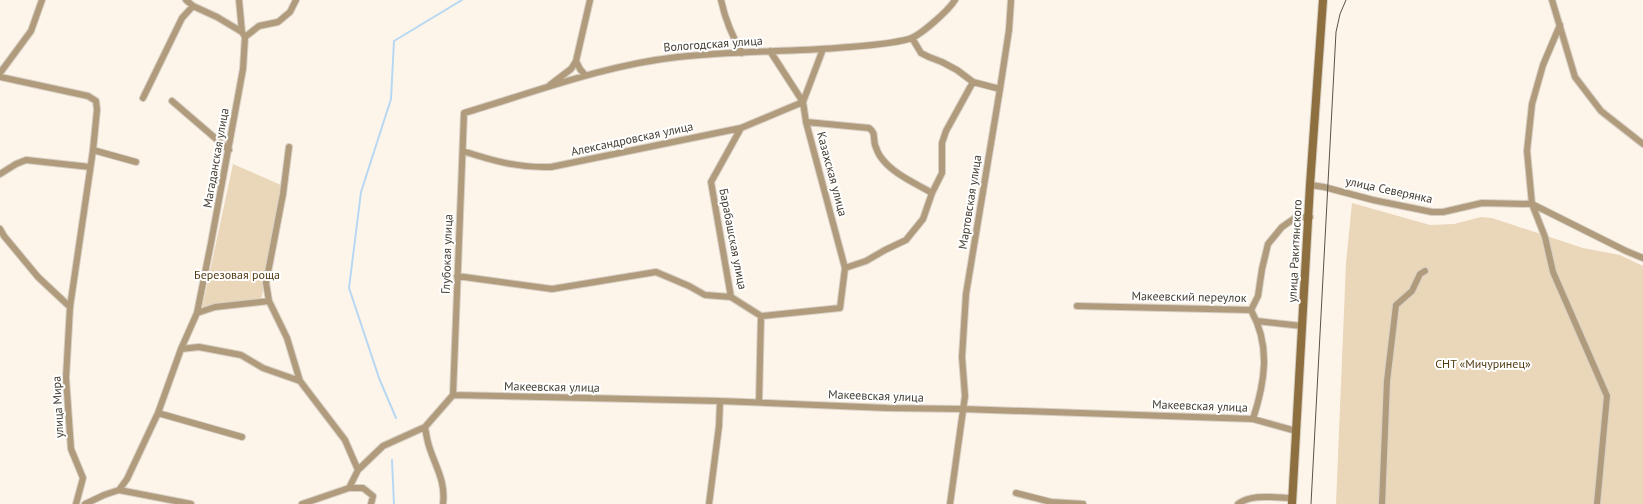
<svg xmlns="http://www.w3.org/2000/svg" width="1643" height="504" viewBox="0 0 1643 504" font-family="'PT Sans',sans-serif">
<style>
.green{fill:#ead6b9}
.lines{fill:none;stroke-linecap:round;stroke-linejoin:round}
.stream{stroke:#b7d8f3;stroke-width:2}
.street-casing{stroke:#d8d0c5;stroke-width:8}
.secondary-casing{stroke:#d8d0c5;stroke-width:10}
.street{stroke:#b09b7c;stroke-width:6}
.secondary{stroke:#8e6f3f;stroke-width:8}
.tram{stroke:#595247;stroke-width:1}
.labels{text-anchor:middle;stroke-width:4;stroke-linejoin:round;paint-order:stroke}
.street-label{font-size:12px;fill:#433c31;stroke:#fff}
.park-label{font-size:12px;fill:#533b12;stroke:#fff}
</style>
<rect width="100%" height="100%" fill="#fdf5ea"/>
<path class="green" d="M233,164L281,185L261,301L202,308Z
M1352,203L1430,225L1454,224L1481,217L1492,218L1583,248L1620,255L1643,266V504H1336L1346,263Z"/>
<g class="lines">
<path class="stream" d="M396,418L379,378L349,288L361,192L391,99L394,41L462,0
M392,460L394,504"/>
<g class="street-casing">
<path id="street" d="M239,0L242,32
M721,0C725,19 732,36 742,53
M1552,0L1575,77L1601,111L1643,144
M1560,25L1543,65L1532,104L1527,151L1532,204L1545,237L1553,272L1607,396L1597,504
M245,37L259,26L278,22L290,12L296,0
M912,38L921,53L929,57L942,62L957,70L973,82L1000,89
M576,61L580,69L585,75
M0,73L31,31L42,0
M0,77L88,96L96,101L97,110L93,150L70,307L66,378L71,449L83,478L76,504
M550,85L571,69L576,61L590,0
M143,98L182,18L193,6
M172,101L229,150
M806,122L869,128C876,133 873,137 875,145C876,148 878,153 880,156C891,173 915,183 932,193
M741,128L711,182L731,297L761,316L840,308L845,268L806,122L803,102L823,49
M289,147L283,194L266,283L269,301L287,338L300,381L345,440L358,470
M93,150L136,162
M463,151C493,161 519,168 551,167L741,128L803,102L770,51
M0,174L16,164L26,160L90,167
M1310,185L1324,187L1373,200L1432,212H1443L1482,203L1532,204L1626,251L1643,258
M0,229L4,236L38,277L70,307
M845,268L866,261L885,250L906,240L923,219L932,193L942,173V143L946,131L973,82
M457,276L552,289L656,272L689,286L705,295L731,297
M1077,306L1251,310L1258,296L1262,269L1268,244L1282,227L1295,218L1310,217
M1251,310C1271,346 1265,382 1253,419
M197,313L215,307L269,301
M1257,321L1302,326
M181,349L199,347L241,355L263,368L300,381
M453,395L720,401L887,408L963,409L1253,419L1296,431
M453,395L464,113C535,92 604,65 678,57C731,51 784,52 837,48C861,46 886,45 909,39C920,36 949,10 955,0
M759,402L761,316
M158,413L242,437
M349,488H363L373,496L371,504
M119,490L191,504
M1016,493L1051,502L1083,504
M85,504L104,495L119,490L127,479L158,413L181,349L197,313L211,243L243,69L245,37L242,32L217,17L193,6L186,0
M302,504L349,488L358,470L383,446L425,427
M443,504C446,481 435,466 429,446C427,440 426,433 425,427L453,395
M709,504L719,426L720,401
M950,504L965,396L962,357L966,294L1000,89L1009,30L1011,0
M1238,504C1252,493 1276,498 1293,498
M1382,504L1387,381L1396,305L1412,291L1420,274L1425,271"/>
</g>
<g class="secondary-casing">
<path id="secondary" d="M1292,504L1310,185L1323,0"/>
</g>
<use href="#street" class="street"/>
<use href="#secondary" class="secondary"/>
<path class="tram" d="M1311,504L1336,32L1340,14L1346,0"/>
</g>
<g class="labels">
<g class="street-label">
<text transform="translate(713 44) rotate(-4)" y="4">Вологодская улица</text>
<text transform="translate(632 139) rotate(-12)" y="4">Александровская улица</text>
<text transform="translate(216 158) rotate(-80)" y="4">Магаданская улица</text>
<text transform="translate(832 174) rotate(75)" y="4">Казахская улица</text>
<text transform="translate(1389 190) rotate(12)" y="4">улица Северянка</text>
<text transform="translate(970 202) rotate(-81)" y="4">Мартовская улица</text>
<text transform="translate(733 239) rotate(79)" y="4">Барабашская улица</text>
<text transform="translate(1295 251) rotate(-87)" y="4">улица Ракитянского</text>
<text transform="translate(447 254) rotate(-88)" y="4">Глубокая улица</text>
<text transform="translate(1189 297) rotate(1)" y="4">Макеевский переулок</text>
<text transform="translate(552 387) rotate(1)" y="4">Макеевская улица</text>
<text transform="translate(876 396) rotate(2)" y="4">Макеевская улица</text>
<text transform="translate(1200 406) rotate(2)" y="4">Макеевская улица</text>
<text transform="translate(58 407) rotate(-93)" y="4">улица Мира</text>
</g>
<g class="park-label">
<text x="237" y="279">Березовая роща</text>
<text x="1483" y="368">СНТ «Мичуринец»</text>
</g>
</g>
</svg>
